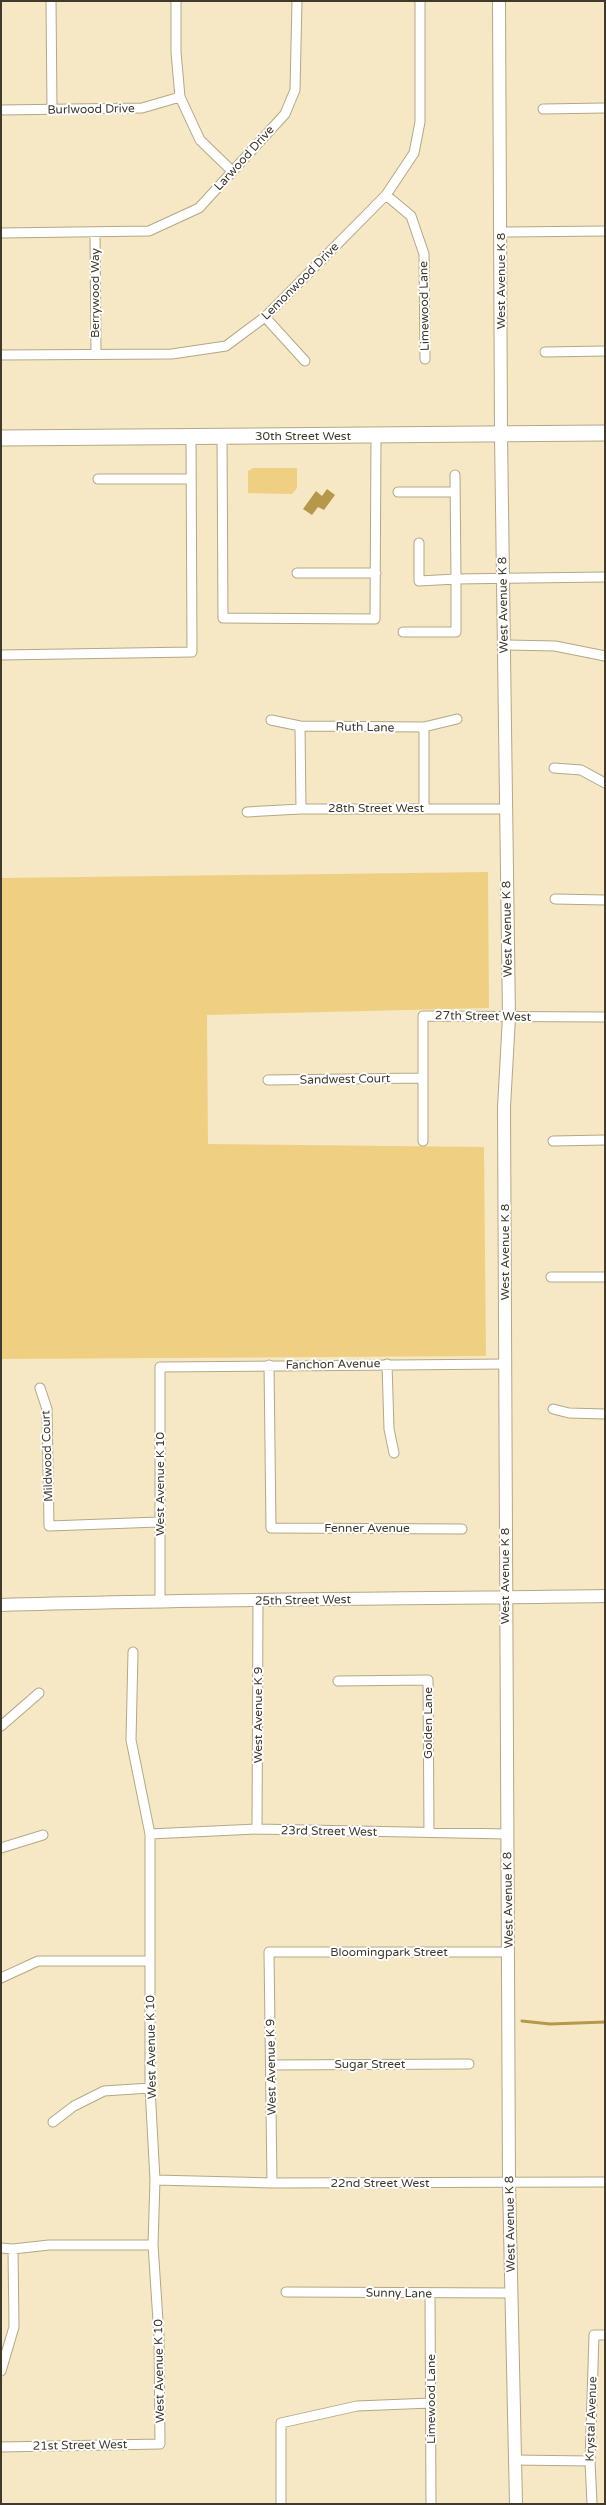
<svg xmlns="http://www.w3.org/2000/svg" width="606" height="2505" viewBox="0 0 606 2505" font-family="'Varela Round',sans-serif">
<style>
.green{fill:#efd083}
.water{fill:#b5984a}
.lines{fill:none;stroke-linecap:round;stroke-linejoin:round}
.stream{stroke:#b5984a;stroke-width:3}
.minor-casing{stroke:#b5a785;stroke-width:11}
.tertiary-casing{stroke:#b5a785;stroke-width:14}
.primary-casing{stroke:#b5a785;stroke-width:17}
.minor{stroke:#fff;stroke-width:9}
.tertiary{stroke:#fff;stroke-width:12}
.primary{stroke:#fff;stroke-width:15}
.labels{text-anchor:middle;stroke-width:4;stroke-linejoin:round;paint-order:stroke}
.street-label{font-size:12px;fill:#403a2c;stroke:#fff}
</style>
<rect width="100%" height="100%" fill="#f6e8c4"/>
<path class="green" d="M253,468H297V488L292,494L248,493V471Z
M488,872L489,1008L207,1015L208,1144L484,1147L486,1356L1,1359V878Z"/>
<path class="water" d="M327,489L335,495L324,510L318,507L312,515L303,509L316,491L322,496Z"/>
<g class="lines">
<path class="stream" d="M522,2021L550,2024L605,2022"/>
<g class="minor-casing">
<path id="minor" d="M51,1L52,109
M176,1V52L180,97L200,140L232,171
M543,109L605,108
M1,110L142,108L180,97
M386,195L411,216L424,254L425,359
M501,232L605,231
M1,233L149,231L199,208L285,114L295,90L297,1
M95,233L96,354
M265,317L305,361
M545,352L605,351
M1,355L172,354L226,346L265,317L386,195L414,153L420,122V1
M222,436L223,618L375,619L376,436
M98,479H191
M398,492H455
M419,543V581L456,579L455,475
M297,573H376
M403,632H456V579L605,577
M504,645L555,646L605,656
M1,655L192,652L191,436
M271,720L300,726L424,727L457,719
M300,726L301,809
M554,768L581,770L605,783
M424,808V727
M247,812L301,809H506
M555,899L605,900
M268,1080L422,1078
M423,1141V1016L605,1017
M553,1141L605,1140
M551,1277H605
M387,1364L389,1429L394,1453
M269,1365L271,1528L462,1529
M40,1388L47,1409L49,1526L159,1522
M553,1409L569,1413L605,1414
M160,1600V1367L506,1364
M338,1681L428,1680L429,1832
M1,1726L39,1693
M257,1829L258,1601
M150,1834L257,1829L507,1834
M1,1848L43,1835
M1,1978L38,1961H150
M271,2065L469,2064
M53,2122L74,2106L104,2091L150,2088
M155,2180L272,2183L605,2182
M272,2183L269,1952H508
M1,2248L13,2249L49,2245H153
M286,2292L511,2293
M430,2293L431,2504
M1,2371L14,2327L13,2249
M1,2447L160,2444L159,2336L153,2245L155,2180L150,2088V1834L131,1740L133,1652
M514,2460L590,2461
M281,2504V2423L357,2406L431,2403
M592,2504L590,2461L594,2335H605"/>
</g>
<g class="tertiary-casing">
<path id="tertiary" d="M499,1L501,434L509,1017L504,1107L509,2183L516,2504
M1,1605C202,1599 404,1599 605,1596"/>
</g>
<g class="primary-casing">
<path id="primary" d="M1,438L605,433"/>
</g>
<use href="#minor" class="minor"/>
<use href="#tertiary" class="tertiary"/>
<use href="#primary" class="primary"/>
</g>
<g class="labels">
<g class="street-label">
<text transform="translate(91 109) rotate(-1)" y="4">Burlwood Drive</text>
<text transform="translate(244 158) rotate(-48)" y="4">Larwood Drive</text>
<text transform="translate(300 281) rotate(-45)" y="4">Lemonwood Drive</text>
<text transform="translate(501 281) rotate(-90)" y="4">West Avenue K 8</text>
<text transform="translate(95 293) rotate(-90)" y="4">Berrywood Way</text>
<text transform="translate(424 306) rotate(-91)" y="4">Limewood Lane</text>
<text x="303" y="440">30th Street West</text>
<text transform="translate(503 605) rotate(-91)" y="4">West Avenue K 8</text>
<text transform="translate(365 727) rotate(1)" y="4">Ruth Lane</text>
<text x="376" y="812">28th Street West</text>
<text transform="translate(507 929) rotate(-91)" y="4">West Avenue K 8</text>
<text transform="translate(483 1016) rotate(1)" y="4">27th Street West</text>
<text transform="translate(345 1079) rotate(-1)" y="4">Sandwest Court</text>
<text transform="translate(505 1252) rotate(-90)" y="4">West Avenue K 8</text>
<text transform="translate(333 1364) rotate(-1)" y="4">Fanchon Avenue</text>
<text transform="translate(47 1456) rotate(-92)" y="4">Mildwood Court</text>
<text transform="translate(160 1484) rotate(-90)" y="4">West Avenue K 10</text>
<text x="367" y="1532">Fenner Avenue</text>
<text transform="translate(505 1576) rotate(-90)" y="4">West Avenue K 8</text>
<text transform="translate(303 1600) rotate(-1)" y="4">25th Street West</text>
<text transform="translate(258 1715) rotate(-90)" y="4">West Avenue K 9</text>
<text transform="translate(428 1723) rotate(-90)" y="4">Golden Lane</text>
<text transform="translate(329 1831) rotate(1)" y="4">23rd Street West</text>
<text transform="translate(508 1900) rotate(-91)" y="4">West Avenue K 8</text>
<text x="389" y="1956">Bloomingpark Street</text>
<text transform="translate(151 2047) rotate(-91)" y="4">West Avenue K 10</text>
<text x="370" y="2068">Sugar Street</text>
<text transform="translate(271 2067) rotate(-91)" y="4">West Avenue K 9</text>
<text x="380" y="2187">22nd Street West</text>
<text transform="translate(510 2224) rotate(-91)" y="4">West Avenue K 8</text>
<text transform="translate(399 2293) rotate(1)" y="4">Sunny Lane</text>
<text transform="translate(159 2371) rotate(-91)" y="4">West Avenue K 10</text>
<text transform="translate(431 2399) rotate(-90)" y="4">Limewood Lane</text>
<text transform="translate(591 2419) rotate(-88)" y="4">Krystal Avenue</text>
<text transform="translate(80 2445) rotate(-1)" y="4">21st Street West</text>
</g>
</g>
<rect width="606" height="2505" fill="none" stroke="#403a2c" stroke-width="4"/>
</svg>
